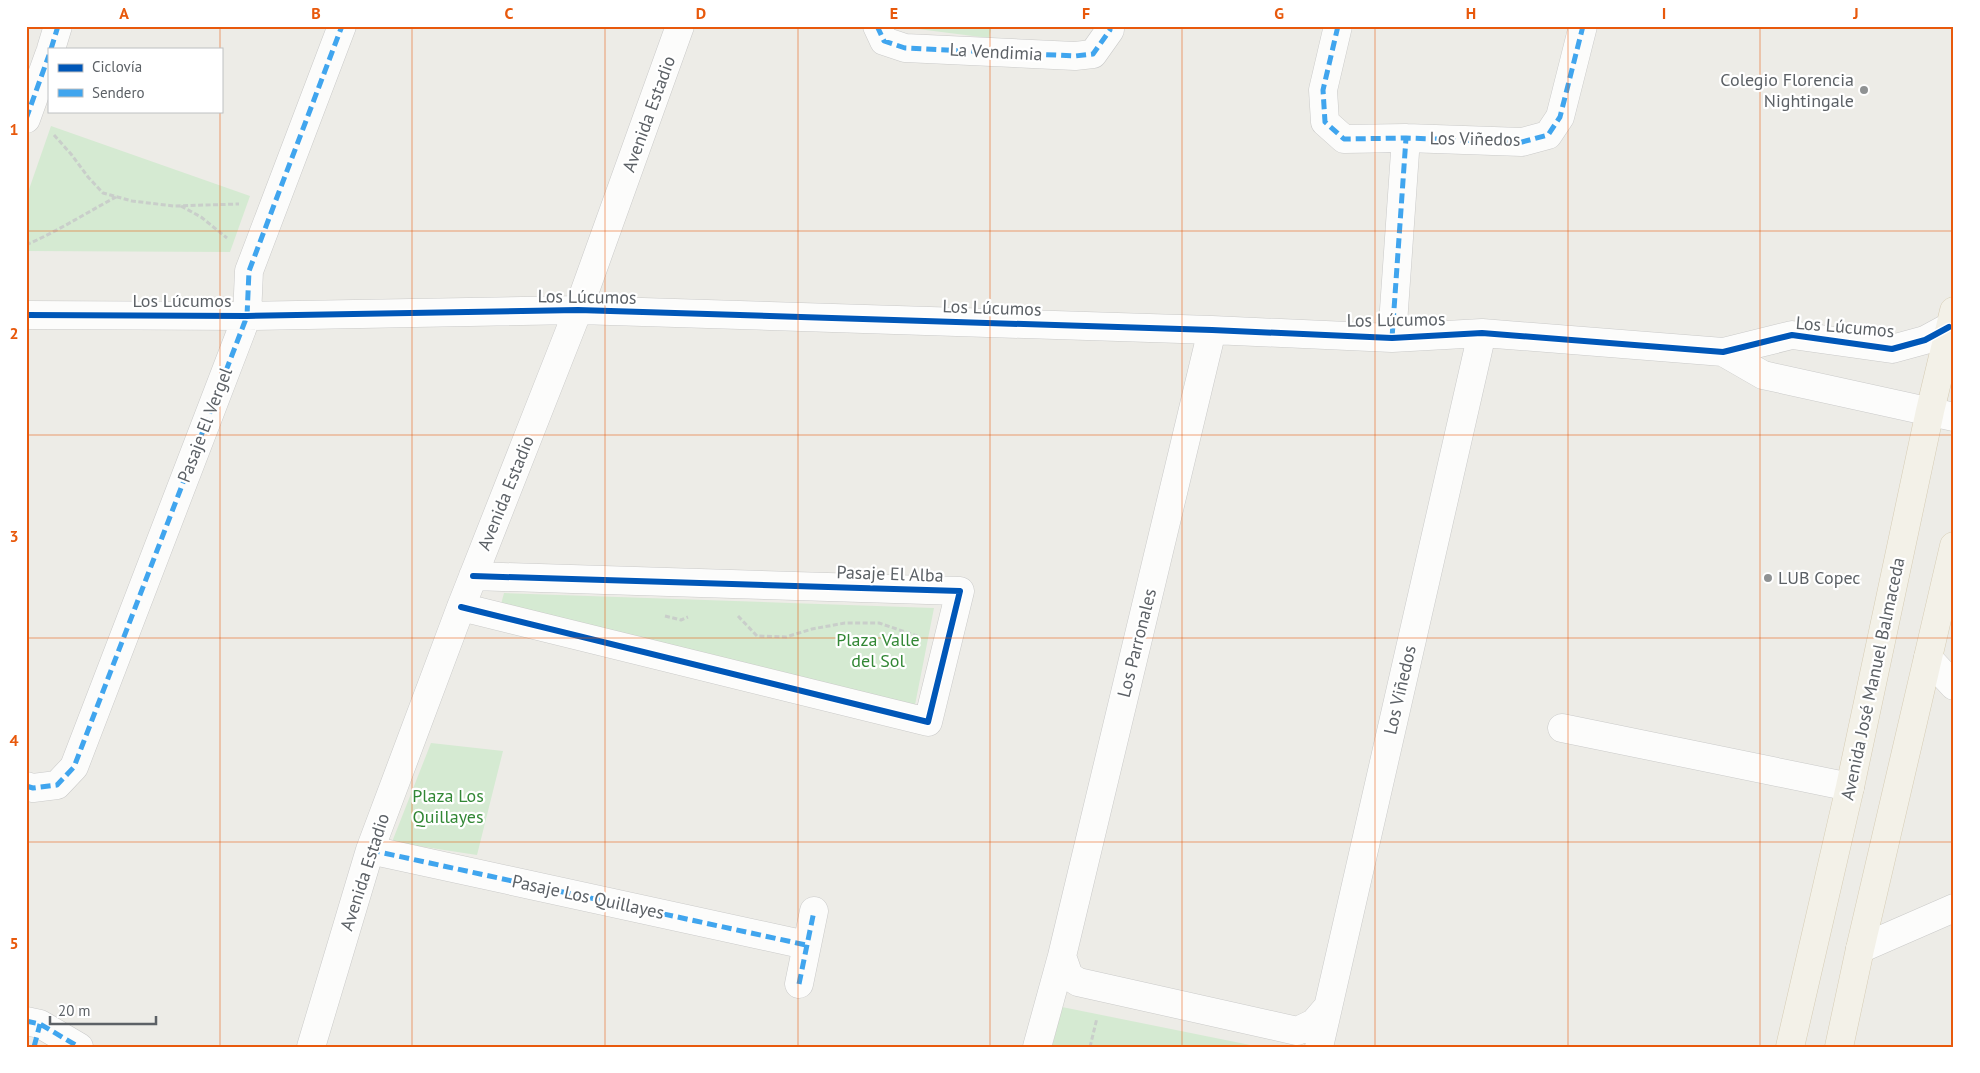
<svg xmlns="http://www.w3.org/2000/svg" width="1980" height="1073" viewBox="0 0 1980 1073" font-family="'PT Sans',sans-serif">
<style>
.green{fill:#d5ead2}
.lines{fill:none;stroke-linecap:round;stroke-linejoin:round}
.minor-casing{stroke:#cacac9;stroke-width:29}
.major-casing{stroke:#d6ccb4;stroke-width:29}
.path{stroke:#c9ceca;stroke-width:3;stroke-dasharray:5 2.5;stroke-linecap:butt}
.minor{stroke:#fcfcfb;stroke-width:28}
.major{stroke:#f3f1e8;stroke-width:28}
.quiet{stroke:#40a5ee;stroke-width:5;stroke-dasharray:10 5;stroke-linecap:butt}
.cycleway-casing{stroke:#fff;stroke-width:9}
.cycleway{stroke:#0057b8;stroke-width:6}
.grid{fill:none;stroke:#e8590c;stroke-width:1;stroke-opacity:0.55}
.poi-dot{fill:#8f9293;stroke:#fff;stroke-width:2}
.labels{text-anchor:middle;stroke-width:4.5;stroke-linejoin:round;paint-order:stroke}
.street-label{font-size:18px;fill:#5c6166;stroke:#fff}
.poi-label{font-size:18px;fill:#5c6166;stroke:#fff;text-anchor:end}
.park-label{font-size:18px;fill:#328735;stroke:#fff}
.neatline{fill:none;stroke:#e8590c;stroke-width:2}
.grid-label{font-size:16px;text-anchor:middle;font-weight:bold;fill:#e8590c}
</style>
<rect width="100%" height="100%" fill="#edece7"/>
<path class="green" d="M894,26H992L989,38Z
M51,126L250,196L230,252L26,251V198Z
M504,593L934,608L915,705L500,608Z
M431,743L503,751L477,855L392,842Z
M1062,1007L1260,1047H1052Z"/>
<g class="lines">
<g class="minor-casing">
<path id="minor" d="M877,26L884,41L905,48L1075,56L1093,54L1110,30V26
M1338,26L1323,90L1325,122L1344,139L1406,138L1522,142L1548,135L1560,117L1583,26
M51,49L58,26
M26,119L49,55
M26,315L247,316L578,310L1212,330L1392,338L1482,333L1723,352L1792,335L1892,349L1925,340L1949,327
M1212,330L1062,956L1069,976L1078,982L1297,1031L1314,1023L1327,1008
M1392,338L1406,138
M1723,352L1763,375L1954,417
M461,607L928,722L960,591L473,576
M1928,658L1954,686
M1562,728L1850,787
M26,786L33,788L57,785L74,767L247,316L249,271L342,26
M370,850L806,945
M1860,949L1954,908
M799,984L814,911
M26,1021L40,1024L79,1047
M311,1047L370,850L461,607L578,310L680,26
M1037,1047L1062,956
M1319,1047L1482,333"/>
</g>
<g class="major-casing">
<path id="major" d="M1790,1047L1850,787L1930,411L1954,311
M1839,1047L1860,949L1954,546"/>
</g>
<path class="path" d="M54,135L71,154L88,177L103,193L132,201L174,206L239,204
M181,206L201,217L227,238
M26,245C58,231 86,213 116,197
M665,616L681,620L688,617
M738,616L757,636L786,637L812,629L845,623H879L917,636
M1090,1047L1097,1018"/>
<use href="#minor" class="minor"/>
<use href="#major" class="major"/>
<path class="quiet" d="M877,26L884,41L905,48L1075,56L1093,54L1110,30V26
M1338,26L1323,90L1325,122L1344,139L1406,138L1522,142L1548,135L1560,117L1583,26
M51,49L58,26
M26,119L49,55
M1392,338L1406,138
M26,786L33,788L57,785L74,767L247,316L249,271L342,26
M370,850L806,945
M799,984L814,911
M26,1021L40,1024L79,1047
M34,1047L40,1024"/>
<g class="cycleway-casing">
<path id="cycleway" d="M26,315L247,316L578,310L1212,330L1392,338L1482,333L1723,352L1792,335L1892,349L1925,340L1949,327
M461,607L928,722L960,591L473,576"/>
</g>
<use href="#cycleway" class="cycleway"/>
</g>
<path class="grid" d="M220,26V49M412,26V1047M605,26V1047M798,26V1047M990,26V1047M1182,26V1047M1375,26V1047M1568,26V1047M1760,26V1047M220,111V1047M26,231H1954M26,435H1954M26,638H1954M26,842H1954"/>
<g class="poi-dot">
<circle cx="1864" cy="90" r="5"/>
<circle cx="1768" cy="578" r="5"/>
</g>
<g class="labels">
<g class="street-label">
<text transform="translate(996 52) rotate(3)" y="6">La Vendimia</text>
<text transform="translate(649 114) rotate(-70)" y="6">Avenida Estadio</text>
<text transform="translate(1475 139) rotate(1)" y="6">Los Viñedos</text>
<text transform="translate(587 297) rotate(1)" y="6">Los Lúcumos</text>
<text x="182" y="307">Los Lúcumos</text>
<text transform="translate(992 308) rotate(2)" y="6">Los Lúcumos</text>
<text transform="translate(1396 320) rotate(-1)" y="6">Los Lúcumos</text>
<text transform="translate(1845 327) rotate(5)" y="6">Los Lúcumos</text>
<text transform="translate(205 425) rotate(-69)" y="6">Pasaje El Vergel</text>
<text transform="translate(506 493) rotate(-68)" y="6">Avenida Estadio</text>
<text transform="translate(890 574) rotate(2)" y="6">Pasaje El Alba</text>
<text transform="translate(1137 643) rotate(-76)" y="6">Los Parronales</text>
<text transform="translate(1873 679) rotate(-78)" y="6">Avenida José Manuel Balmaceda</text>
<text transform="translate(1400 690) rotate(-77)" y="6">Los Viñedos</text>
<text transform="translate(365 872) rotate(-72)" y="6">Avenida Estadio</text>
<text transform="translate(588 897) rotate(12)" y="6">Pasaje Los Quillayes</text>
</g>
<g class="poi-label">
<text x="1854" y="86">Colegio Florencia<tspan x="1854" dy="21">Nightingale</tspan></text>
<text x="1778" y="584" text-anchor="start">LUB Copec</text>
</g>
<g class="park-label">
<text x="878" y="646">Plaza Valle<tspan x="878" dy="21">del Sol</tspan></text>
<text x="448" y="802">Plaza Los<tspan x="448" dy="21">Quillayes</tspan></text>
</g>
</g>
<rect width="1980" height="1073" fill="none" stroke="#ffffff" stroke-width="55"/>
<rect x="48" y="48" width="175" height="65" fill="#ffffff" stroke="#bec0c2"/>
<rect x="58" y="64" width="25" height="8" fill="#0057b8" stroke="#bec0c2"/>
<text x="92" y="72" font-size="15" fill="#5c6166">Ciclovía</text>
<rect x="58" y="89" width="25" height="8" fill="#40a5ee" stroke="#bec0c2"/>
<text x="92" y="98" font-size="15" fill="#5c6166">Sendero</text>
<path d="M50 1016v8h106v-8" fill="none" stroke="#5c6166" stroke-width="2.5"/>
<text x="58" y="1016" font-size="15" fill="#5c6166" stroke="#ffffff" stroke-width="4" paint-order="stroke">20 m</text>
<rect x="28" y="28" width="1924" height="1018" class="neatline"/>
<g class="grid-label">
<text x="124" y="19">A</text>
<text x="316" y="19">B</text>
<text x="509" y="19">C</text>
<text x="701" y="19">D</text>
<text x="894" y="19">E</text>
<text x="1086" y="19">F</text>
<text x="1279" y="19">G</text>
<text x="1471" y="19">H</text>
<text x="1664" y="19">I</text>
<text x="1856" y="19">J</text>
<text x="14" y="135">1</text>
<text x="14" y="339">2</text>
<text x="14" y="542">3</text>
<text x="14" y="746">4</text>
<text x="14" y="949">5</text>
</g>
</svg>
